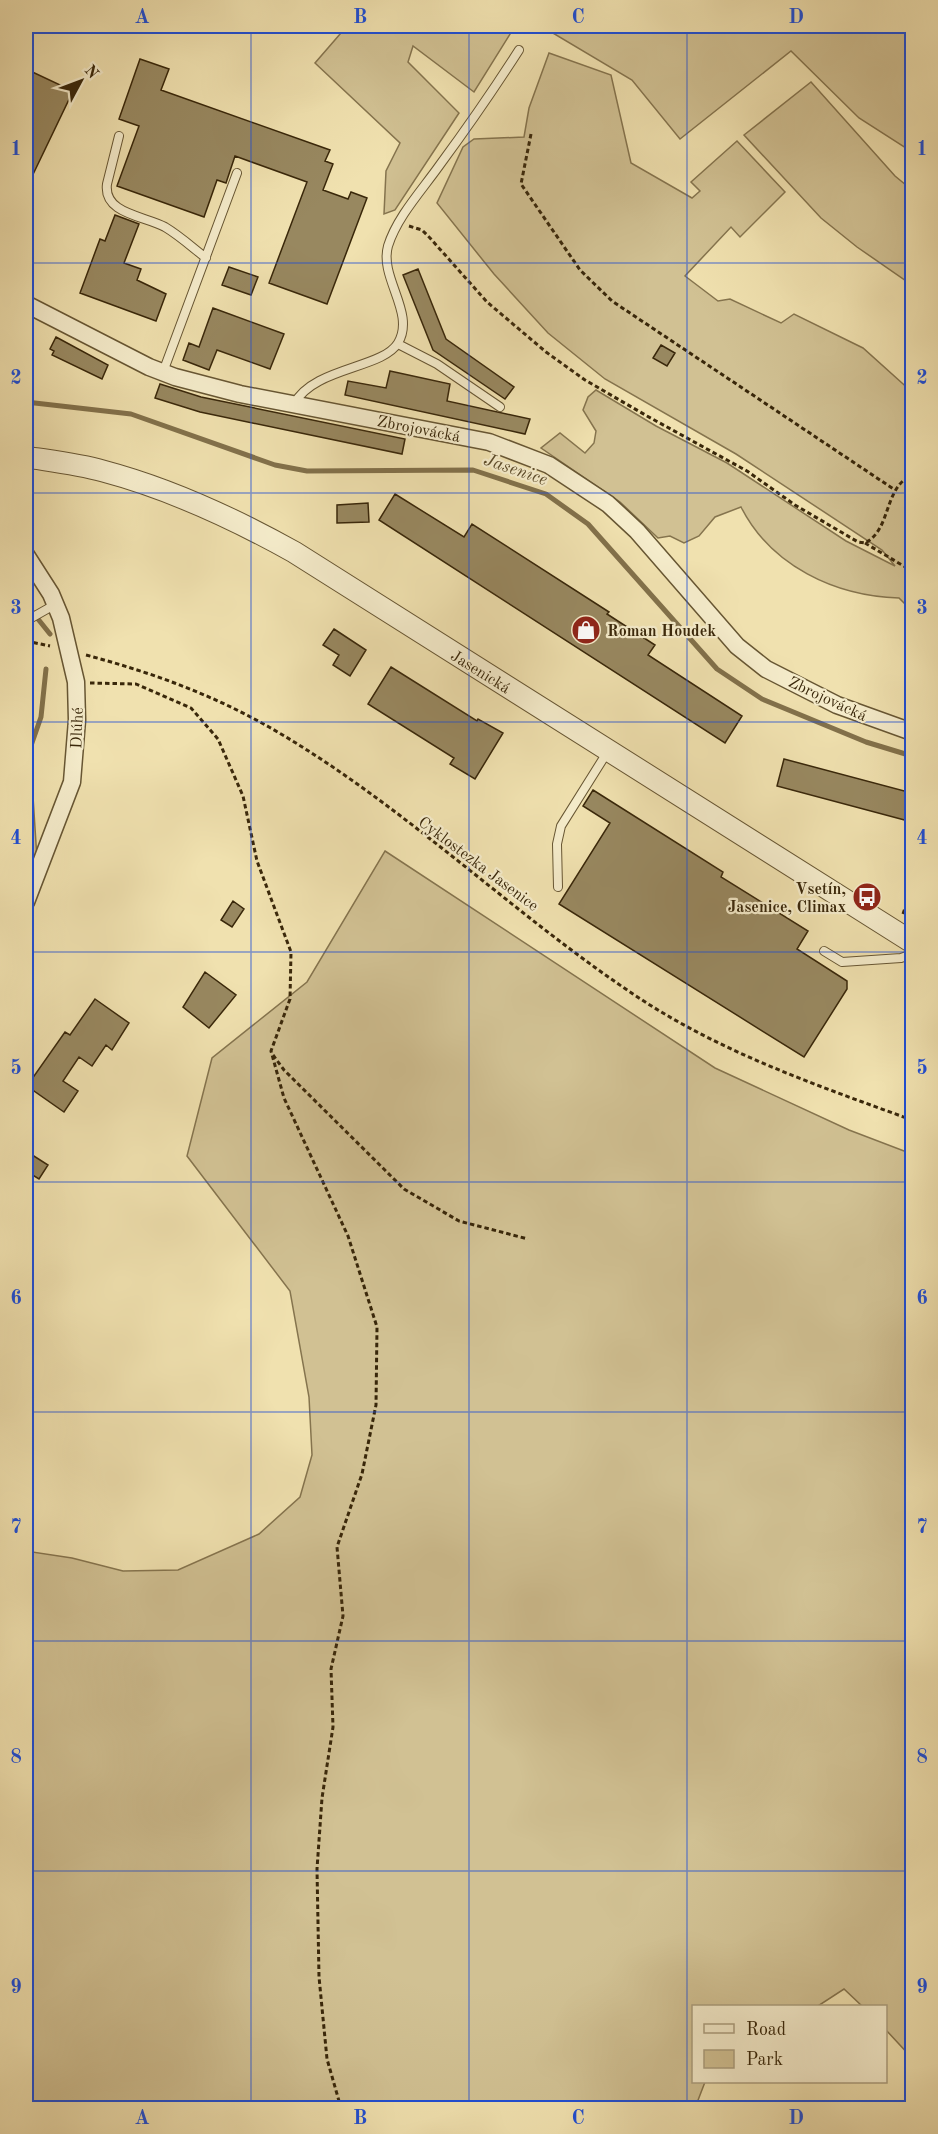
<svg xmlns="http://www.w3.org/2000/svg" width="938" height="2134" viewBox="0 0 938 2134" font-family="'Old Standard TT',serif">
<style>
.green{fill:#d1c193;stroke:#85744e;stroke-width:1.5}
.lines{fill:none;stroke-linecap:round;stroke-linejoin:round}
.stream{stroke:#82714b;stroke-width:5}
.building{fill:#988860;stroke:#39270a;stroke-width:1.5}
.service-casing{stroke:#675633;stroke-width:10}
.minor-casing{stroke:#675633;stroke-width:19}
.tertiary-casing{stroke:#675633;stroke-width:23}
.path{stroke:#39270a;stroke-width:3;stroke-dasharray:4.5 3;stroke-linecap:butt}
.service{stroke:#f5eccb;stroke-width:8}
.minor{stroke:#f5eccb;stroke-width:16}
.tertiary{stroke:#f5eccb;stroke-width:21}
.grid{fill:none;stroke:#1d4ed8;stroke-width:1.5;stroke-opacity:0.55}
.labels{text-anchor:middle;stroke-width:4.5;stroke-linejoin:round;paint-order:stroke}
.street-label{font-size:16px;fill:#39270a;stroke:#f5eccb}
.poi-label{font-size:16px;font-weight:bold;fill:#39270a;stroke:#f5eccb;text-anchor:start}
.water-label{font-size:18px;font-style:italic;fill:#5d4c2b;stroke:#f5eccb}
.neatline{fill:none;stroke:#1d4ed8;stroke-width:2}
.grid-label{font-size:20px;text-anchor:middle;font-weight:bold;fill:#1d4ed8}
</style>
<rect width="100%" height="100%" fill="#f0e1af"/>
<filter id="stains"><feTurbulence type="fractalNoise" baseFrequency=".00333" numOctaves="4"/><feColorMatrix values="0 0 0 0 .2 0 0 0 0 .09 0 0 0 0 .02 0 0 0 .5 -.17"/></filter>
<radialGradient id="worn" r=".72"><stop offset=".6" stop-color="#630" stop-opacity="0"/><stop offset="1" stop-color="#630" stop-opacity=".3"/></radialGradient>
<path class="green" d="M347,26H515L474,92L413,46L408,62L459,113L395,210L384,214L386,171L400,143L315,63Z
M541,26H912V152L859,118L791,51L680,139L632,80Z
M549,53L611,75L631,163L692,198L700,191L691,182L737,141L785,192L740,237L731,227L685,276L718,301L730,299L781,323L794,314L863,348L912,392V611L899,598C835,596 771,566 741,507L715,517L699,536L684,543L670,536L658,538L620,502L541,448L560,433L585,453L594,443L596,431L583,410L588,397L596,390L656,426L727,463L846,541L895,566L882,550L736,454L605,379L548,333L494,274L437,203L463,147L474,139L524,137L529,108Z
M811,82L895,176L912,190V285L857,247L821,218L744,135Z
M30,750L39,890L26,920V751Z
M385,851L715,1068L849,1130L912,1154V2058L886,2030V2006H862L844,1989L818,2006H694V2082H705L695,2108H26V1551L72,1558L123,1571L178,1570L259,1534L300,1497L312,1455L309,1397L290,1291L187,1156L212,1058L307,982Z"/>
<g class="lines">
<path class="stream" d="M26,402L131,414L275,465L307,471L473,470L546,494L588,524L717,669L762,699L866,742L912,756
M26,604L50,634
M26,760L41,717L46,669"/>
</g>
<path class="building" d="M140,59L169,69L161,90L330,150L325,161L333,164L323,190L348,199L351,192L367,198L327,304L269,283L307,182L235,156L226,183L217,180L204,217L117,186L139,126L119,119Z
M26,69L73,91L26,189Z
M115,215L139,224L124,263L141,269L137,280L166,294L156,321L80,293L100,239L105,241Z
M229,267L258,277L251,295L222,285Z
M418,269L446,339L514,387L505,399L433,350L403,275Z
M213,308L284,334L270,369L217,350L209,370L183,360L189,343L199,347Z
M56,337L108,365L102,379L52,355L54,351L50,349Z
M661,345L675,353L667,366L653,358Z
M390,371L450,384L447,401L530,419L525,434L345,395L348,381L386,388Z
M160,384L201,397L405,439L402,454L200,412L155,398Z
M395,494L464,537L472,524L609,612L607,614L655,645L648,655L742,716L725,743L379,520Z
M368,503L369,522L337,523V505Z
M334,629L366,650L350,676L333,665L339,655L323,645Z
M391,667L477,721L478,719L503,733L475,779L450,764L454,758L368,704Z
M784,759L912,793V822L777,786Z
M593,790L723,872L721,877L808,931L797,949L847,981V989L804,1057L559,904L610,823L583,806Z
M233,901L244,909L232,927L221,920Z
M205,972L236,995L209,1028L183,1007Z
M95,999L129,1023L112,1050L106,1045L92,1066L79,1057L63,1081L78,1091L64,1112L27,1086L65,1032L70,1035Z
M26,1151L48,1165L39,1179L26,1171Z"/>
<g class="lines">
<g class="service-casing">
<path id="service" d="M119,136L107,184C103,214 145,216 165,227C180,236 193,248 206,258
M398,344L437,364L500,407
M163,372L237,173
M294,404C314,367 382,369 398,343C416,313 379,278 388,246C397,217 422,190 439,166C467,128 494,89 519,50
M26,621L56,604
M558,887L557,844L561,826L608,751
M824,951L842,962L901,958L912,954"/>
</g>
<g class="minor-casing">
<path id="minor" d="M26,304L149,367L175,377L240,394L489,442L549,465L608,504L637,531L737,646L766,669L837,705L912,732
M26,555L51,594L61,618L76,682L77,720L72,782L26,902"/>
</g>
<g class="tertiary-casing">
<path id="tertiary" d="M26,457C51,461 78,464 103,471C171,489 233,518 294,552L912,942"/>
</g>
<path class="path" d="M531,134L521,184L580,270L612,301L895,490
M409,226L422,230L430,238L487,302L546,352L585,380L647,416L747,471L795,505L858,542L865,543C892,529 883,488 912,475
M26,395L27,390
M865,543L912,571
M26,641L50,646
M86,655C150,672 211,694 269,727C400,802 508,910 633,994C719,1052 816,1085 912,1120
M90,683L136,684L191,708L218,739L243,796L257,861L291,952L290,999L271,1051L284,1098L348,1236L377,1327L376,1405L362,1474L337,1547L343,1616L331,1669L333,1727L322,1798L317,1869L319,1977L327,2059L341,2108
M903,914L912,887
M273,1055L284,1070L404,1189L459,1221L528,1239"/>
<use href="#service" class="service"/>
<use href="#minor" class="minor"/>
<use href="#tertiary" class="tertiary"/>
</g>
<path class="grid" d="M251,26V2108M469,26V2108M687,26V2108M26,263H912M26,493H912M26,722H912M26,952H912M26,1182H912M26,1412H912M26,1641H912M26,1871H912"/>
<defs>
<g id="shop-disc" transform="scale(1.5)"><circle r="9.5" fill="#8f2418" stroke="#f5eccb"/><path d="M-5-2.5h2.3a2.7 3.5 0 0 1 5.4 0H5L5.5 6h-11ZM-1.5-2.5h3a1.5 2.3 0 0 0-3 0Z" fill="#fff"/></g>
<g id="bus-disc" transform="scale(1.5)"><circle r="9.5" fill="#8f2418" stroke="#f5eccb"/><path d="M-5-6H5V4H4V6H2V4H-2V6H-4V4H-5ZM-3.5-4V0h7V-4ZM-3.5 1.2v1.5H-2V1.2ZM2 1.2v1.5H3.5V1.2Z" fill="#fff"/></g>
</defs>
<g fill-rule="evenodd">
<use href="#shop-disc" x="586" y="630"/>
<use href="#bus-disc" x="867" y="897"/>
</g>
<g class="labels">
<g class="street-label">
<text transform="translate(419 428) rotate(11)" y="6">Zbrojovácká</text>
<text transform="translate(481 671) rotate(32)" y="6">Jasenická</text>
<text transform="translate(828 698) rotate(25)" y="6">Zbrojovácká</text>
<text transform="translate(76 728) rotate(-88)" y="6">Dlúhé</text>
<text transform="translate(479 863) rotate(37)" y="6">Cyklostezka Jasenice</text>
</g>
<g class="poi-label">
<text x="607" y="636">Roman Houdek</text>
<text x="846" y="894" text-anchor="end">Vsetín,<tspan x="846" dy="18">Jasenice, Climax</tspan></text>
</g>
<g class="water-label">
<text transform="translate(516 469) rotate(19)" y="6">Jasenice</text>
</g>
</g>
<rect width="938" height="2134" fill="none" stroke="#f0e1af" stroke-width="66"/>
<rect x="692" y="2005" width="195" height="78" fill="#f5eccb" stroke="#aa9d7e" stroke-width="1.5"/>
<rect x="704" y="2024" width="30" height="9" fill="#f5eccb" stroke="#aa9d7e" stroke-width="1.5"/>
<text x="746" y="2035" font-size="18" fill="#39270a">Road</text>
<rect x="704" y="2050" width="30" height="18" fill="#d1c193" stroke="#aa9d7e" stroke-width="1.5"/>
<text x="746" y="2065" font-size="18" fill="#39270a">Park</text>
<g transform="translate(81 81) rotate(49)" stroke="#f5eccb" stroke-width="4.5" paint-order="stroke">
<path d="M0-4.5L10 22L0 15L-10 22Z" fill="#39270a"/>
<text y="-9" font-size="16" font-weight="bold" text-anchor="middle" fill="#39270a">N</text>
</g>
<rect x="33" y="33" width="872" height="2068" class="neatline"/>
<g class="grid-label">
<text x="142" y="23">A</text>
<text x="360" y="23">B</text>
<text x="578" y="23">C</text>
<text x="796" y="23">D</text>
<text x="16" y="155">1</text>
<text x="922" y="155">1</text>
<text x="16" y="384">2</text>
<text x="922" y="384">2</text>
<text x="16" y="614">3</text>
<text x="922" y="614">3</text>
<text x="16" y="844">4</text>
<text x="922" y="844">4</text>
<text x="16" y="1074">5</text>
<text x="922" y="1074">5</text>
<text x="16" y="1304">6</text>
<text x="922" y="1304">6</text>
<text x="16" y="1533">7</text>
<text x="922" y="1533">7</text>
<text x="16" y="1763">8</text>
<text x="922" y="1763">8</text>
<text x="16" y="1993">9</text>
<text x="922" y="1993">9</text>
<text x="142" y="2124">A</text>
<text x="360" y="2124">B</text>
<text x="578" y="2124">C</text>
<text x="796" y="2124">D</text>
</g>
<rect width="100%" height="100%" filter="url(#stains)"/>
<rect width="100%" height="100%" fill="url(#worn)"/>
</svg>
